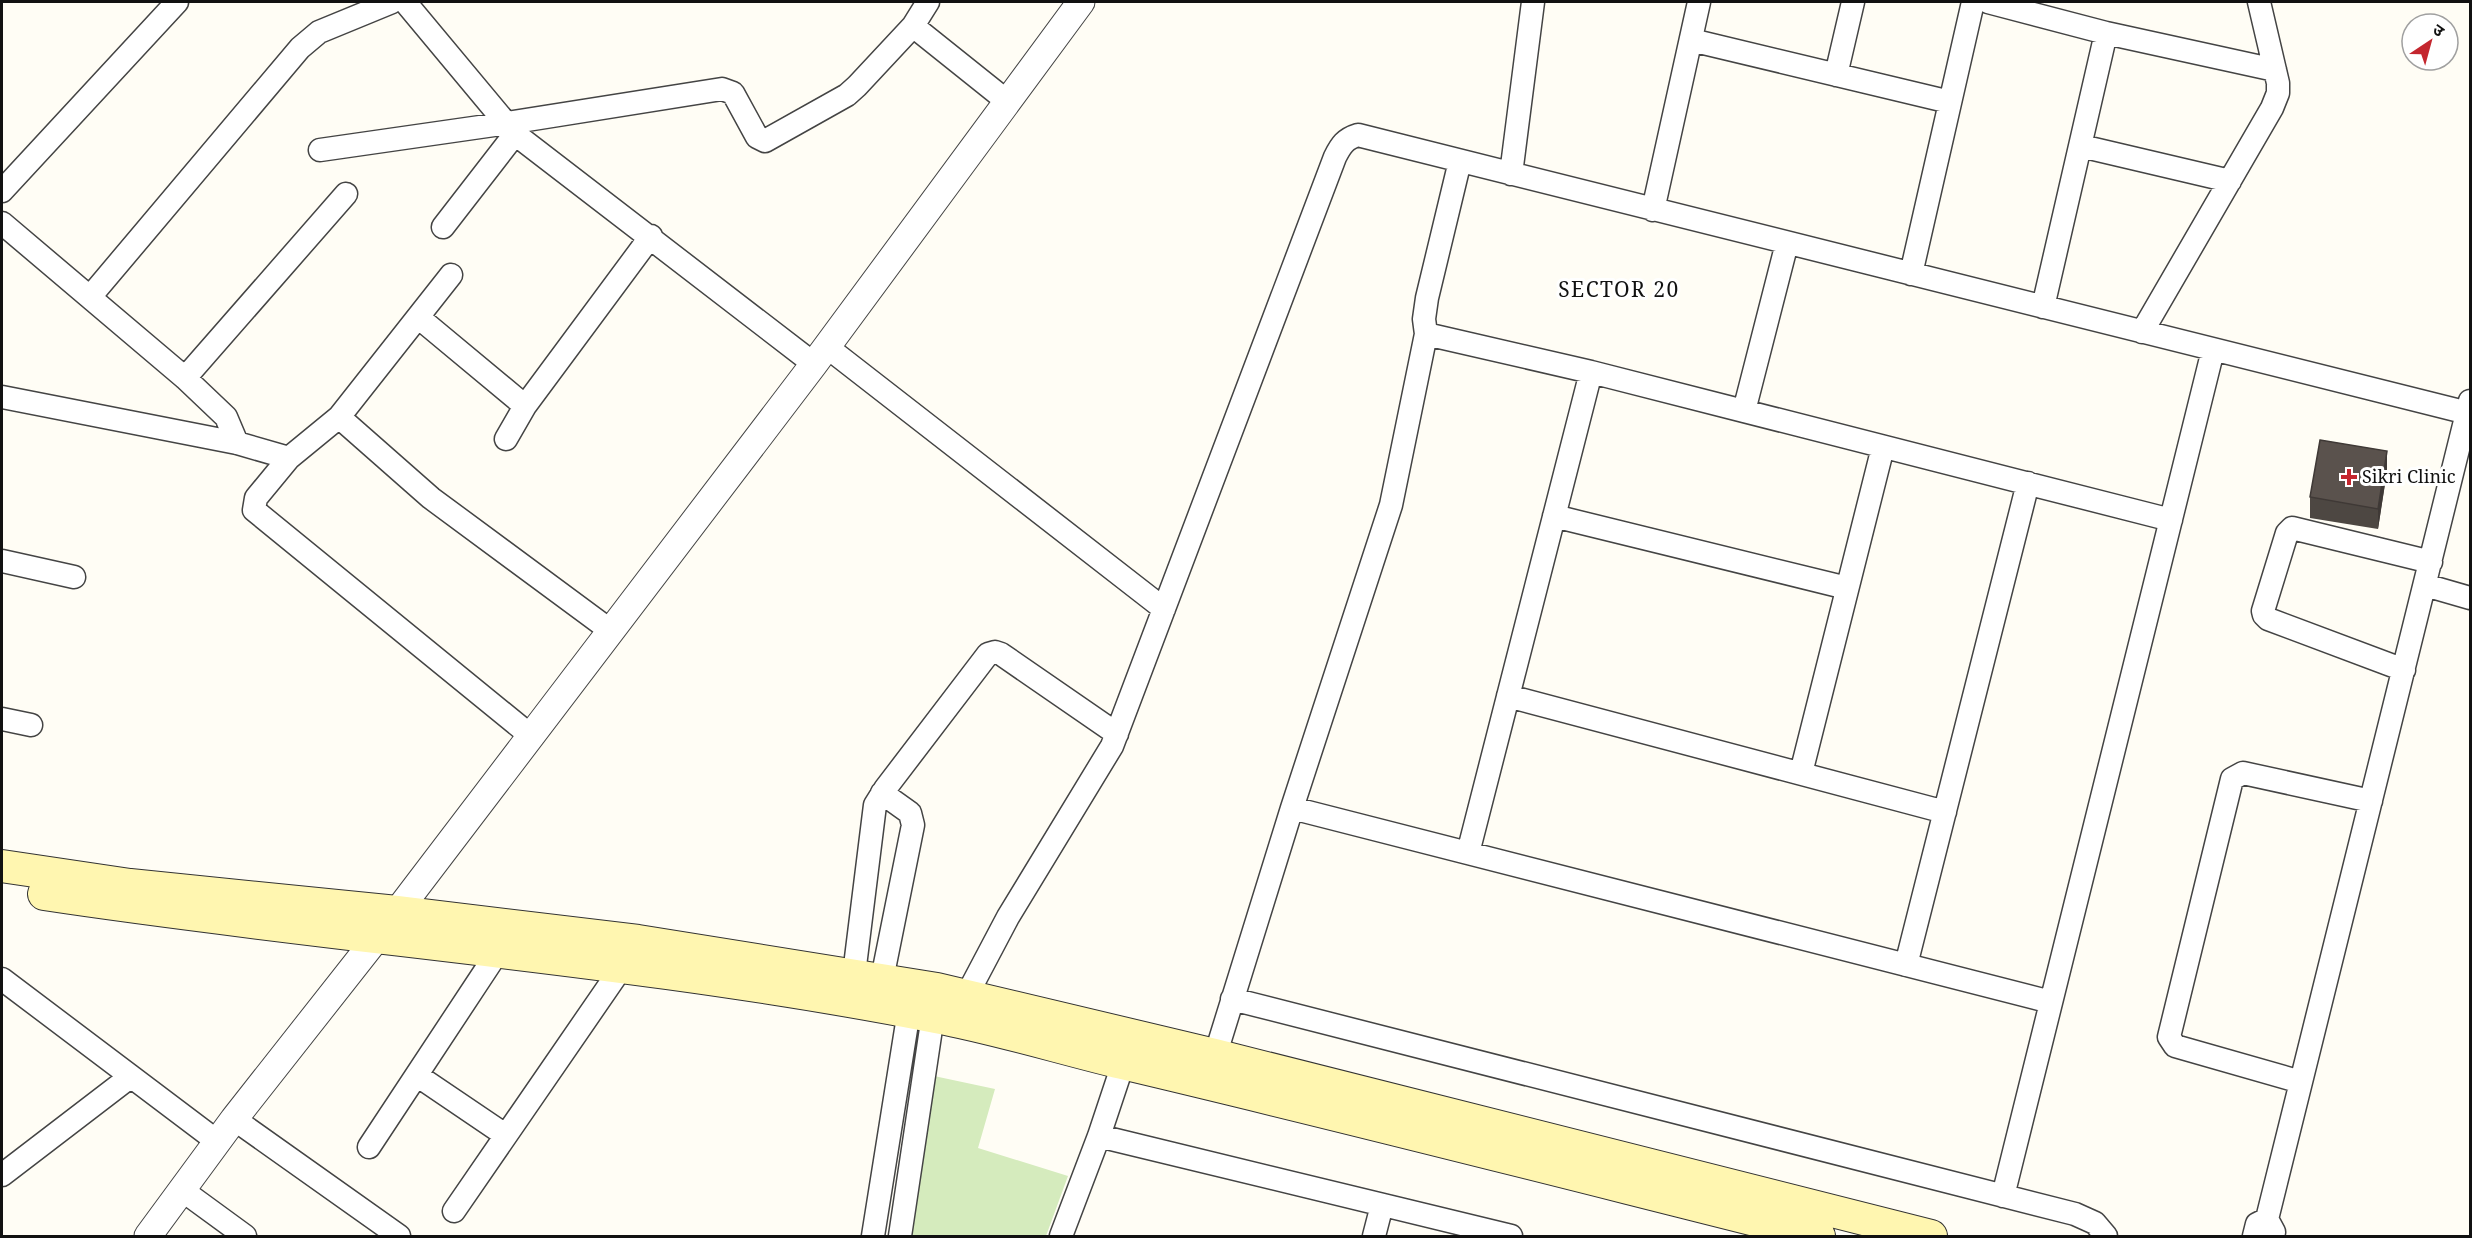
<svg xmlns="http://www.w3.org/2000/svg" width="2472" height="1238" viewBox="0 0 2472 1238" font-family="'Noto Serif','Noto Sans Devanagari',serif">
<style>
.green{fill:#d5ebbd}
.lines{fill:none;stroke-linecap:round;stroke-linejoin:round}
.minor-casing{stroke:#444;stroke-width:25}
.tertiary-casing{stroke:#444;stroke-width:29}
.secondary-casing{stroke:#333;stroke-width:34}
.minor{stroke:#fff;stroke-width:22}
.tertiary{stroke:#fff;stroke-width:27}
.secondary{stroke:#fff6b0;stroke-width:32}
.wall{fill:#4d4742}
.shaded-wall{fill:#3f3936}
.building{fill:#5a524d;stroke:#3f3936;stroke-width:1.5}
.poi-dot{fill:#c4262e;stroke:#fff;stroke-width:2}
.labels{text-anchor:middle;stroke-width:6;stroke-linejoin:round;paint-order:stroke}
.poi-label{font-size:18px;fill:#111;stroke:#fff;text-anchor:start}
.quarter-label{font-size:21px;letter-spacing:1.5px;fill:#111;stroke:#fff}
</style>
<rect width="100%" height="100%" fill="#fffdf5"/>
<path class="green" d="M934,1076L995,1089L978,1148L1068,1176L1046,1236H906Z"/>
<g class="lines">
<g class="minor-casing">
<path id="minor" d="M405,2L515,134L814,364
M1988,2L2106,33L2275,70
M913,26L1008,102
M1691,40L1950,102
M1836,75L1853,2
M2081,146L2230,181
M320,150L508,123L722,89L733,93L757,137L765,141L847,95L857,86L913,26L928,2
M1511,174L1533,2
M2,191L177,2
M1653,210L1699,2
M2,223L185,378L226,417L237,443
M443,227L515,134
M1911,274L1973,2
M451,275L339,417L289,458L256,498L254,510L531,736
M90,297L300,48L319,32L392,2
M2043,307L2106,33
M418,317L525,406
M2142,332L2272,108L2278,93V83L2259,2
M1426,334L1591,372L2171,520
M827,347L1164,609
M185,378L346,194
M2,397L237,443L289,458
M1744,411L1787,243
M339,417L431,498L611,631
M506,439L525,406L651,236
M1554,516L1847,588
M2,561L74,577
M2425,585L2470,598
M2404,670L2268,619L2264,615L2263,611L2287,533L2292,528L2431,562
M1508,696L1945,812
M2,719L31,725
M1801,773L1883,447
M882,793L910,813L913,825L882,979
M1292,808L2051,1002
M1468,853L1591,372
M1906,965L2028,483
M854,974L875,805L885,789L988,654L995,652L1001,654L1117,734
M2,979L218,1142
M1232,999L2075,1214L2095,1223L2106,1236
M960,1008L1008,917L1112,746L1335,157C1341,145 1345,139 1358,135L2468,413
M1211,1069L1292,808L1391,505L1426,334L1424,319L1427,298L1460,161
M418,1076L505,1135
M2301,1082L2175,1046L2169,1037L2232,779L2243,773L2371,801
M234,1119L399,1236
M1099,1136L1511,1236
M369,1147L505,941
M2,1175L130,1077
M182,1190L245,1236
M2003,1196L2213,350
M454,1211L622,967
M873,1236L911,998
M900,1236L935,1002
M1061,1236L1099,1136L1128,1049
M1374,1236L1382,1205
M2254,1236L2257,1224L2267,1219
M2273,1236L2274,1232L2267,1219L2470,401"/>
</g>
<g class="tertiary-casing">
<path id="tertiary" d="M148,1236L234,1119L397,912L814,364L1081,2"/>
</g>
<g class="secondary-casing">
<path id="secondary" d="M2,866L130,885L397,912L638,941L937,989L1215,1055L1931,1236
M44,894C341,939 641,959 936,1017C999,1029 1060,1048 1122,1063C1355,1118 1587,1178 1819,1236"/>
</g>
<use href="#minor" class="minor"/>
<use href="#tertiary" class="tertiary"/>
<use href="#secondary" class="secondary"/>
</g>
<path class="wall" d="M2387,471L2378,529L2310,518V497Z"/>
<path class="shaded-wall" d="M2387,451V471L2378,529V509Z"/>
<path class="building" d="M2320,440L2387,451L2378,509L2310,497Z"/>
<path class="poi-dot" d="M2346 468h6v6h6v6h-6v6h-6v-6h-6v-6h6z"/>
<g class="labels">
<g class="poi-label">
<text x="2362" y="483">Sikri Clinic</text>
</g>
<g class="quarter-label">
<text x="1619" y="297">SECTOR 20</text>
</g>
</g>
<rect width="2472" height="1238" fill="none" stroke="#111111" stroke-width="6"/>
<g transform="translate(2430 42) rotate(36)"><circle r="28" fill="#ffffff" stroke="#a0a0a0" stroke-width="1.5"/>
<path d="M0-4.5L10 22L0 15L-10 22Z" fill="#c4262e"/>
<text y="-9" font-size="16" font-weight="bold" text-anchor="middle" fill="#111111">उ</text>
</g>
</svg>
